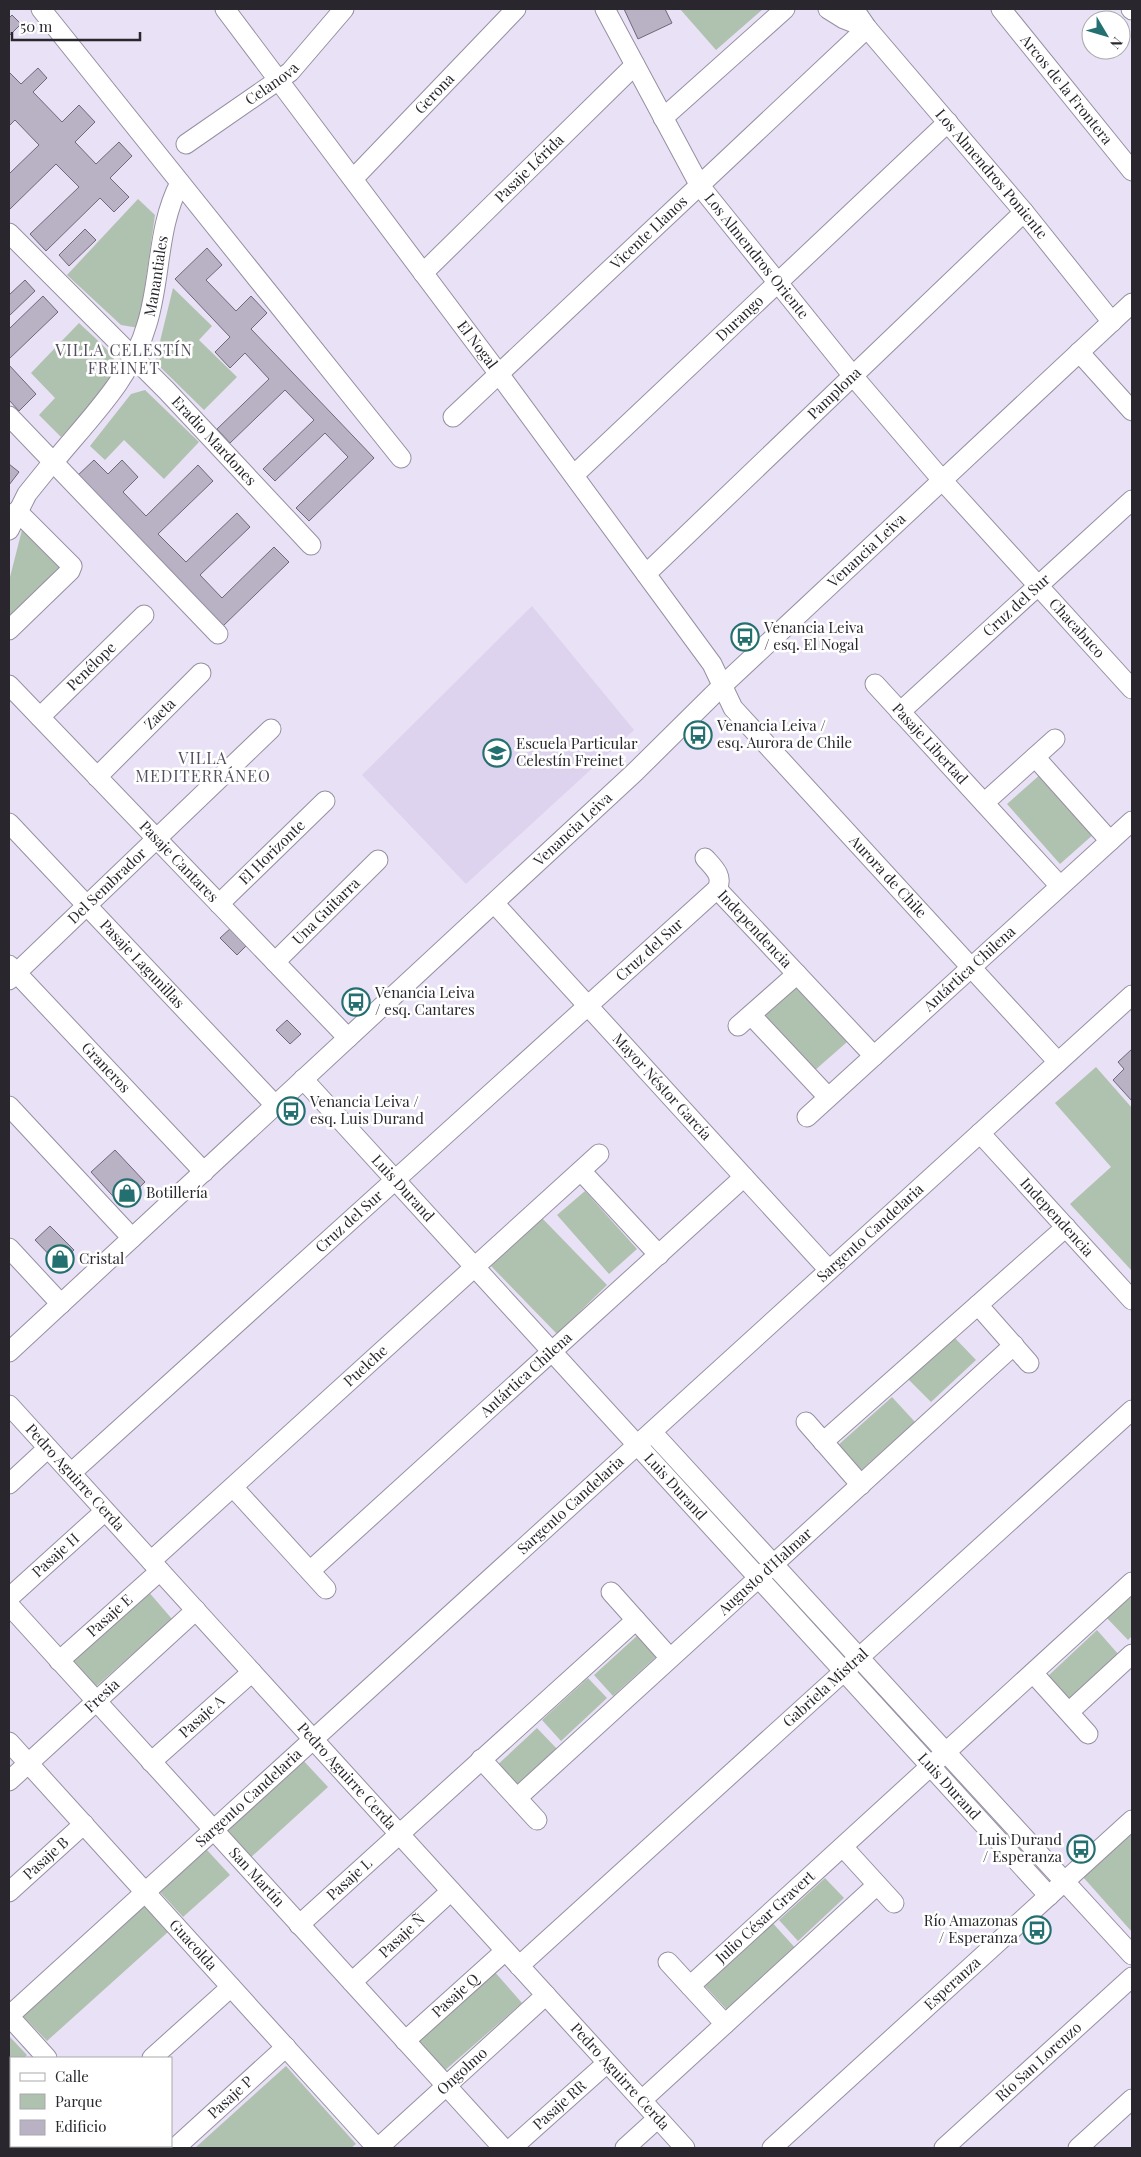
<svg xmlns="http://www.w3.org/2000/svg" width="1141" height="2157" viewBox="0 0 1141 2157" font-family="'Playfair Display',serif">
<style>
.built{fill:#ded3ee}
.green{fill:#afc2af}
.building{fill:#b9b1c4;stroke:#6f6879}
.lines{fill:none;stroke-linecap:round;stroke-linejoin:round}
.minor-casing{stroke:#978fa2;stroke-width:21}
.minor{stroke:#fff;stroke-width:19}
.labels{text-anchor:middle;stroke-width:5;stroke-linejoin:round;paint-order:stroke}
.street-label{font-size:15px;fill:#29262d;stroke:#fff}
.poi-label{font-size:15px;fill:#29262d;stroke:#fff;text-anchor:start}
.neighbourhood-label{font-size:16px;letter-spacing:1px;fill:#554e5f;stroke:#fff}
</style>
<rect width="100%" height="100%" fill="#e9e1f5"/>
<path class="built" d="M532,606L634,730L466,884L362,775Z"/>
<path class="green" d="M680,9H763L716,50Z
M138,199L155,215L139,328L121,325L67,275Z
M173,288L212,326L199,340L237,377L204,410L155,362Z
M79,323C87,331 110,350 114,359C120,377 73,423 61,437L39,415L55,398L31,373Z
M145,390L199,442L164,479L124,440L105,460L90,446L131,394Z
M24,522L69,566L9,622V581Z
M1042,773L1095,833L1060,864L1007,804Z
M795,984L847,1042L814,1071L762,1014Z
M1096,1067L1132,1108V1271L1070,1204L1111,1167L1055,1103Z
M585,1191L637,1249L609,1274L557,1215Z
M541,1217L607,1285L557,1334L491,1266Z
M953,1336L976,1360L931,1402L908,1379Z
M892,1397L915,1422L859,1472L836,1447Z
M147,1590L172,1619L92,1690L66,1660Z
M1132,1590V1636L1128,1640L1105,1616Z
M1097,1630L1119,1655L1069,1700L1047,1677Z
M639,1634L658,1655L613,1696L594,1675Z
M588,1678L607,1698L561,1741L542,1720Z
M537,1728L557,1749L512,1790L493,1769Z
M301,1758L328,1787L249,1859L222,1830Z
M1132,1832V1932L1083,1877Z
M207,1850L230,1875L183,1917L160,1892Z
M825,1878L844,1898L798,1941L779,1920Z
M144,1905L168,1932L47,2041L22,2015Z
M769,1919L798,1951L728,2011L702,1983Z
M493,1970L522,2003L443,2072L414,2039Z
M9,2036L27,2055L24,2058H11V2071L9,2073Z
M286,2066L356,2144L351,2148H195Z"/>
<path class="building" d="M624,9H665L672,23L638,39Z
M12,15L21,24L9,36V18Z
M38,68L47,78L33,92L62,122L79,105L95,122L75,142L96,164L119,142L132,156L110,178L129,197L114,212L100,198L46,251L30,234L79,187L56,164L9,210V174L39,145L15,120L9,126V72L21,84Z
M85,229L96,240L69,266L59,255Z
M207,248L222,265L206,280L236,311L251,296L267,313L251,329L374,458L309,521L296,508L348,457L325,433L275,481L263,469L314,420L285,390L230,443L217,429L269,379L245,353L230,368L215,352L230,337L175,279Z
M25,280L35,291L9,316V295Z
M43,296L58,312L9,359V329Z
M9,365L36,394L19,411L9,400Z
M94,460L108,474L122,460L138,477L123,492L146,516L198,465L213,481L158,534L186,562L237,513L250,527L200,575L222,598L274,547L289,562L222,627L76,477Z
M9,464L19,472L9,485Z
M232,927L248,944L237,955L220,938Z
M287,1020L301,1034L290,1044L276,1030Z
M1132,1049V1101L1113,1080L1124,1069L1118,1062Z
M115,1150L145,1182L121,1205L91,1172Z
M50,1226L74,1250L59,1265L35,1240Z"/>
<g class="lines">
<g class="minor-casing">
<g id="minor">
<path d="M41,9L401,458"/>
<path id="s1" d="M225,9L499,374L712,664L733,708L1058,1062"/>
<path id="s2" d="M605,9L700,186L853,376L942,480L1132,689"/>
<path d="M828,9L844,19L867,28"/>
<path id="s3" d="M854,9L867,28L1024,212L1112,322"/>
<path id="s4" d="M1001,9L1132,171"/>
<path d="M1131,9L1132,10"/>
<path d="M663,118L785,9"/>
<path id="s5" d="M186,144L290,72L344,9"/>
<path id="s6" d="M353,179L516,9"/>
<path id="s7" d="M9,233L167,391L311,545"/>
<path id="s8" d="M423,273L635,65"/>
<path d="M1079,352L1132,411"/>
<path d="M9,416L218,634"/>
<path id="s9" d="M453,417L867,28"/>
<path id="s10" d="M53,463C88,420 132,378 147,324C161,279 157,226 180,183"/>
<path id="s11" d="M574,475L948,122"/>
<path d="M9,530L27,494L48,468"/>
<path id="s12" d="M646,574L1024,212"/>
<path d="M9,630L70,571L72,566L17,511"/>
<path id="s13" d="M875,684L1060,886"/>
<path id="s14" d="M9,685L348,1038"/>
<path id="s15" d="M900,712L1132,500"/>
<path id="s16" d="M40,717L144,615"/>
<path d="M1035,757L1110,841"/>
<path id="s17" d="M97,777L201,673"/>
<path d="M984,803L1055,739"/>
<path id="s18" d="M9,823L275,1105"/>
<path id="s19" d="M717,889L874,1056"/>
<path id="s20" d="M494,903L829,1270"/>
<path id="s21" d="M219,904L325,801"/>
<path id="s22" d="M275,962L378,860"/>
<path id="s23" d="M9,965L204,1172"/>
<path id="s24" d="M9,980L271,729"/>
<path d="M751,1015L828,1097"/>
<path d="M738,1026L797,974"/>
<path id="s25" d="M303,1079L1049,1896"/>
<path d="M9,1106L132,1238"/>
<path id="s26" d="M807,1117L1132,821"/>
<path id="s27" d="M980,1133L1132,1300"/>
<path d="M581,1171L659,1255"/>
<path d="M9,1248L61,1304"/>
<path d="M978,1305L1029,1363"/>
<path id="s28" d="M9,1352L635,772L722,686L1132,303"/>
<path id="s29" d="M9,1405L685,2148"/>
<path d="M806,1422L861,1485"/>
<path d="M652,1432L1132,1955"/>
<path d="M823,1442L1066,1227"/>
<path id="s30" d="M71,1473L717,889C724,876 713,867 705,858"/>
<path d="M9,1484L48,1448"/>
<path d="M233,1487L326,1589"/>
<path id="s31" d="M151,1561L599,1154"/>
<path id="s32" d="M310,1571L744,1177"/>
<path d="M611,1592L670,1658"/>
<path id="s33" d="M9,1600L11,1596L105,1511"/>
<path id="s34" d="M9,1605L503,2148"/>
<path id="s35" d="M59,1661L160,1571"/>
<path d="M1033,1673L1088,1734"/>
<path d="M1069,1712L1132,1654"/>
<path id="s36" d="M9,1742L377,2148"/>
<path d="M481,1759L537,1820"/>
<path id="s37" d="M151,1762L252,1672"/>
<path id="s38" d="M9,1781L196,1610"/>
<path id="s39" d="M517,1798L1014,1345"/>
<path d="M843,1847L894,1903"/>
<path id="s40" d="M9,1892L84,1824"/>
<path id="s41" d="M299,1925L636,1620"/>
<path d="M668,1962L725,2024"/>
<path id="s42" d="M519,1966L1132,1410"/>
<path id="s43" d="M352,1982L451,1891"/>
<path id="s44" d="M690,1986L1132,1582"/>
<path id="s45" d="M9,2016L1132,995"/>
<path d="M9,2016L47,2058"/>
<path id="s46" d="M405,2041L505,1951"/>
<path d="M152,2058L231,1987"/>
<path d="M642,2100L877,1885"/>
<path d="M9,2146L11,2148"/>
<path d="M127,2146L129,2148"/>
<path id="s47" d="M175,2148L286,2047"/>
<path id="s48" d="M378,2148L546,1995"/>
<path id="s49" d="M512,2148L607,2063"/>
<path d="M625,2148L658,2118"/>
<path id="s50" d="M772,2148L1132,1820"/>
<path id="s51" d="M944,2148L1132,1977"/>
<path d="M1078,2148L1132,2099"/>
</g>
</g>
<use href="#minor" class="minor"/>
</g>
<defs>
<g id="bus-ring" transform="scale(1.4375)"><circle r="9.5" fill="#fff" stroke="#246f6f" stroke-width="1.5"/><path d="M-5-6H5V4H4V6H2V4H-2V6H-4V4H-5ZM-3.5-4V0h7V-4ZM-3.5 1.2v1.5H-2V1.2ZM2 1.2v1.5H3.5V1.2Z" fill="#246f6f"/></g>
<g id="school-ring" transform="scale(1.4375)"><circle r="9.5" fill="#fff" stroke="#246f6f" stroke-width="1.5"/><path d="M0-5L7-2L0 1L-7-2ZM-4 1L0 2.5L4 1V4Q0 6-4 4Z" fill="#246f6f"/></g>
<g id="shop-ring" transform="scale(1.4375)"><circle r="9.5" fill="#fff" stroke="#246f6f" stroke-width="1.5"/><path d="M-5-2.5h2.3a2.7 3.5 0 0 1 5.4 0H5L5.5 6h-11ZM-1.5-2.5h3a1.5 2.3 0 0 0-3 0Z" fill="#246f6f"/></g>
</defs>
<g fill-rule="evenodd">
<use href="#bus-ring" x="745" y="637"/>
<use href="#bus-ring" x="698" y="735"/>
<use href="#school-ring" x="497" y="753"/>
<use href="#bus-ring" x="356" y="1002"/>
<use href="#bus-ring" x="291" y="1111"/>
<use href="#shop-ring" x="127" y="1193"/>
<use href="#shop-ring" x="60" y="1259"/>
<use href="#bus-ring" x="1081" y="1849"/>
<use href="#bus-ring" x="1037" y="1930"/>
</g>
<g class="labels">
<g class="street-label">
<text dy="5" stroke="none"><textPath href="#s5" startOffset="105">Celanova</textPath></text>
<text dy="5" stroke="none"><textPath href="#s4" startOffset="104">Arcos de la Frontera</textPath></text>
<text dy="5" stroke="none"><textPath href="#s6" startOffset="118">Gerona</textPath></text>
<text dy="5" stroke="none"><textPath href="#s8" startOffset="149">Pasaje Lérida</textPath></text>
<text dy="5" stroke="none"><textPath href="#s3" startOffset="215">Los Almendros Poniente</textPath></text>
<text dy="5" stroke="none"><textPath href="#s9" startOffset="269">Vicente Llanos</textPath></text>
<text dy="5" stroke="none"><textPath href="#s2" startOffset="291">Los Almendros Oriente</textPath></text>
<text dy="5" stroke="none"><textPath href="#s10" startOffset="218">Manantiales</textPath></text>
<text dy="5" stroke="none"><textPath href="#s11" startOffset="228">Durango</textPath></text>
<text dy="5" stroke="none"><textPath href="#s1" startOffset="420">El Nogal</textPath></text>
<text dy="5" stroke="none"><textPath href="#s12" startOffset="261">Pamplona</textPath></text>
<text dy="5" stroke="none"><textPath href="#s7" startOffset="292">Eradio Mardones</textPath></text>
<text dy="5" stroke="none"><textPath href="#s28" startOffset="1174">Venancia Leiva</textPath></text>
<text dy="5" stroke="none"><textPath href="#s15" startOffset="158">Cruz del Sur</textPath></text>
<text dy="5" stroke="none"><textPath href="#s2" startOffset="782">Chacabuco</textPath></text>
<text dy="5" stroke="none"><textPath href="#s16" startOffset="72">Penélope</textPath></text>
<text dy="5" stroke="none"><textPath href="#s17" startOffset="89">Zaeta</textPath></text>
<text dy="5" stroke="none"><textPath href="#s13" startOffset="81">Pasaje Libertad</textPath></text>
<text dy="5" stroke="none"><textPath href="#s28" startOffset="769">Venancia Leiva</textPath></text>
<text dy="5" stroke="none"><textPath href="#s21" startOffset="74">El Horizonte</textPath></text>
<text dy="5" stroke="none"><textPath href="#s14" startOffset="245">Pasaje Cantares</textPath></text>
<text dy="5" stroke="none"><textPath href="#s1" startOffset="1094">Aurora de Chile</textPath></text>
<text dy="5" stroke="none"><textPath href="#s24" startOffset="136">Del Sembrador</textPath></text>
<text dy="5" stroke="none"><textPath href="#s22" startOffset="72">Una Guitarra</textPath></text>
<text dy="5" stroke="none"><textPath href="#s19" startOffset="55">Independencia</textPath></text>
<text dy="5" stroke="none"><textPath href="#s30" startOffset="780">Cruz del Sur</textPath></text>
<text dy="5" stroke="none"><textPath href="#s18" startOffset="194">Pasaje Lagunillas</textPath></text>
<text dy="5" stroke="none"><textPath href="#s26" startOffset="220">Antártica Chilena</textPath></text>
<text dy="5" stroke="none"><textPath href="#s23" startOffset="141">Graneros</textPath></text>
<text dy="5" stroke="none"><textPath href="#s20" startOffset="249">Mayor Néstor García</textPath></text>
<text dy="5" stroke="none"><textPath href="#s25" startOffset="148">Luis Durand</textPath></text>
<text dy="5" stroke="none"><textPath href="#s27" startOffset="114">Independencia</textPath></text>
<text dy="5" stroke="none"><textPath href="#s30" startOffset="375">Cruz del Sur</textPath></text>
<text dy="5" stroke="none"><textPath href="#s45" startOffset="1164">Sargento Candelaria</textPath></text>
<text dy="5" stroke="none"><textPath href="#s31" startOffset="290">Puelche</textPath></text>
<text dy="5" stroke="none"><textPath href="#s32" startOffset="292">Antártica Chilena</textPath></text>
<text dy="5" stroke="none"><textPath href="#s29" startOffset="98">Pedro Aguirre Cerda</textPath></text>
<text dy="5" stroke="none"><textPath href="#s25" startOffset="552">Luis Durand</textPath></text>
<text dy="5" stroke="none"><textPath href="#s45" startOffset="759">Sargento Candelaria</textPath></text>
<text dy="5" stroke="none"><textPath href="#s33" startOffset="65">Pasaje H</textPath></text>
<text dy="5" stroke="none"><textPath href="#s39" startOffset="336">Augusto d'Halmar</textPath></text>
<text dy="5" stroke="none"><textPath href="#s35" startOffset="68">Pasaje E</textPath></text>
<text dy="5" stroke="none"><textPath href="#s42" startOffset="414">Gabriela Mistral</textPath></text>
<text dy="5" stroke="none"><textPath href="#s38" startOffset="126">Fresia</textPath></text>
<text dy="5" stroke="none"><textPath href="#s37" startOffset="68">Pasaje A</textPath></text>
<text dy="5" stroke="none"><textPath href="#s29" startOffset="502">Pedro Aguirre Cerda</textPath></text>
<text dy="5" stroke="none"><textPath href="#s25" startOffset="958">Luis Durand</textPath></text>
<text dy="5" stroke="none"><textPath href="#s45" startOffset="324">Sargento Candelaria</textPath></text>
<text dy="5" stroke="none"><textPath href="#s40" startOffset="50">Pasaje B</textPath></text>
<text dy="5" stroke="none"><textPath href="#s34" startOffset="368">San Martín</textPath></text>
<text dy="5" stroke="none"><textPath href="#s41" startOffset="68">Pasaje L</textPath></text>
<text dy="5" stroke="none"><textPath href="#s44" startOffset="102">Julio César Gravert</textPath></text>
<text dy="5" stroke="none"><textPath href="#s43" startOffset="68">Pasaje Ñ</textPath></text>
<text dy="5" stroke="none"><textPath href="#s36" startOffset="274">Guacolda</textPath></text>
<text dy="5" stroke="none"><textPath href="#s50" startOffset="244">Esperanza</textPath></text>
<text dy="5" stroke="none"><textPath href="#s46" startOffset="68">Pasaje Q</textPath></text>
<text dy="5" stroke="none"><textPath href="#s51" startOffset="128">Río San Lorenzo</textPath></text>
<text dy="5" stroke="none"><textPath href="#s48" startOffset="114">Ongolmo</textPath></text>
<text dy="5" stroke="none"><textPath href="#s29" startOffset="908">Pedro Aguirre Cerda</textPath></text>
<text dy="5" stroke="none"><textPath href="#s47" startOffset="75">Pasaje P</textPath></text>
<text dy="5" stroke="none"><textPath href="#s49" startOffset="64">Pasaje RR</textPath></text>
</g>
<g class="poi-label">
<text x="764" y="633">Venancia Leiva<tspan x="764" dy="17">/ esq. El Nogal</tspan></text>
<text x="717" y="731">Venancia Leiva /<tspan x="717" dy="17">esq. Aurora de Chile</tspan></text>
<text x="516" y="749">Escuela Particular<tspan x="516" dy="17">Celestín Freinet</tspan></text>
<text x="375" y="998">Venancia Leiva<tspan x="375" dy="17">/ esq. Cantares</tspan></text>
<text x="310" y="1107">Venancia Leiva /<tspan x="310" dy="17">esq. Luis Durand</tspan></text>
<text x="146" y="1198">Botillería</text>
<text x="79" y="1264">Cristal</text>
<text x="1062" y="1845" text-anchor="end">Luis Durand<tspan x="1062" dy="17">/ Esperanza</tspan></text>
<text x="1018" y="1926" text-anchor="end">Río Amazonas<tspan x="1018" dy="17">/ Esperanza</tspan></text>
</g>
<g class="neighbourhood-label">
<text x="124" y="356">VILLA CELESTÍN<tspan x="124" dy="18">FREINET</tspan></text>
<text x="203" y="764">VILLA<tspan x="203" dy="18">MEDITERRÁNEO</tspan></text>
</g>
</g>
<rect width="1141" height="2157" fill="none" stroke="#29262d" stroke-width="20"/>
<rect x="10" y="2057" width="162" height="90" fill="#ffffff" stroke="#a9a8ab"/>
<rect x="20" y="2073" width="25" height="8" fill="#ffffff" stroke="#a9a8ab"/>
<text x="55" y="2082" font-size="15" fill="#29262d">Calle</text>
<rect x="20" y="2094" width="25" height="15" fill="#afc2af" stroke="#a9a8ab"/>
<text x="55" y="2107" font-size="15" fill="#29262d">Parque</text>
<rect x="20" y="2120" width="25" height="15" fill="#b9b1c4" stroke="#a9a8ab"/>
<text x="55" y="2132" font-size="15" fill="#29262d">Edificio</text>
<g transform="translate(1106 35) rotate(128)"><circle r="24" fill="#ffffff" stroke="#a9a8ab"/>
<path d="M0-4L9 19L0 12L-9 19Z" fill="#246f6f"/>
<text y="-8" font-size="14" font-weight="bold" text-anchor="middle" fill="#29262d">N</text>
</g>
<path d="M12 32v8h128v-8" fill="none" stroke="#29262d" stroke-width="2.5"/>
<text x="20" y="32" font-size="15" fill="#29262d" stroke="#ffffff" stroke-width="4" paint-order="stroke">50 m</text>
</svg>
